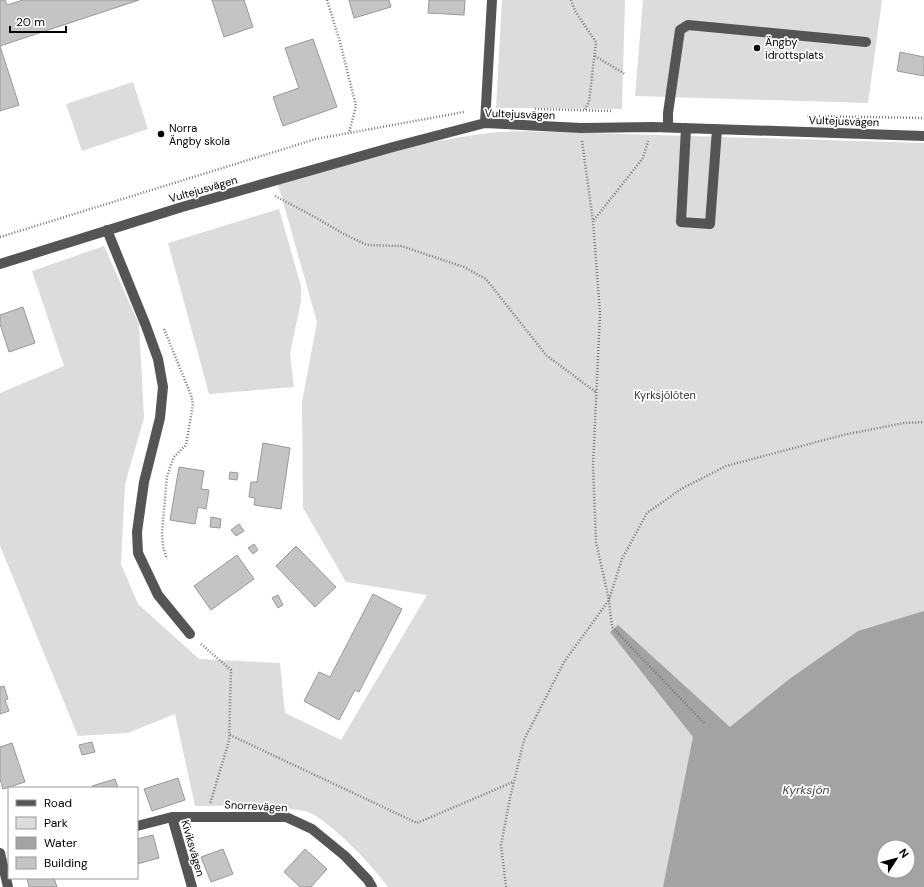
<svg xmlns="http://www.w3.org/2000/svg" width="924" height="887" viewBox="0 0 924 887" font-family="'DM Sans',sans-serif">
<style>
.green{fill:#dcdcdc;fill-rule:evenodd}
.water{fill:#a3a3a3;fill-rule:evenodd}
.building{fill:#c4c4c4;stroke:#999}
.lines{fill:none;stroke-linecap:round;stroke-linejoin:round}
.path{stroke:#777;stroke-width:2.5;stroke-dasharray:1 2;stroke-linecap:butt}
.minor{stroke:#555;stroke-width:10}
.poi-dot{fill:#000;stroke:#fff;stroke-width:1.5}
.labels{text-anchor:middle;stroke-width:3.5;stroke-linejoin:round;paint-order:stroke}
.poi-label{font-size:11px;fill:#000;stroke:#fff;text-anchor:start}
.street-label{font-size:11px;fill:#000;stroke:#fff}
.park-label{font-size:11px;fill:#333;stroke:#fff}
.water-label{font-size:12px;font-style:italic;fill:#444;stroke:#fff}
</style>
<rect width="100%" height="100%" fill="#fff"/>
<path class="green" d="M502,0H625L622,109L496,108Z
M643,0H882L868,103L635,96Z
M133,82L148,129L82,151L66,104Z
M560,132L924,143V887H388C374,867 330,821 308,812C302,810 295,810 290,809C259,804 226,806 195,806L175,714L128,733L78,736L0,546V393L64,366L32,271L104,246L139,324L144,418L125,484L121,564L138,604L199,659L280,663L285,713L341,740L427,595L346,582L303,508L302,402L317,322L278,184C348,164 417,141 490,133C513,130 537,132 560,132ZM884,847H908V871H884Z
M279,209L301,286V301L290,354L294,387L209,394L168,243Z"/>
<path class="water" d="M924,611V887H663L693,737L610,632L618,625L730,727L788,680L858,631ZM884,847H908V871H884Z"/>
<path class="building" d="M0,0H5L7,5L23,0H139L0,46Z
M212,0H244L253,27L224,37Z
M349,0H389L391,7L354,18Z
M429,0H465L464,15L428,13Z
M313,39L337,107L283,126L273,97L299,88L285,48Z
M0,46L19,105L0,111Z
M900,52L924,57V76L897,71Z
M23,307L35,343L9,352L0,324V315Z
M263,443L290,448L281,509L254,505L255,498L249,497L251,482H257Z
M179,467L204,471L201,489L209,490L206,509L198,507L195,524L170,520Z
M230,472L238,473L237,480L229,479Z
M211,517L221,519L220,528L210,527Z
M239,524L244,531L236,536L231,530Z
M254,544L258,550L253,554L248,548Z
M296,546L336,587L315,607L276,566Z
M237,555L254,579L211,610L194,586Z
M373,594L402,609L359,692L355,690L339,720L304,701L319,672L330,677Z
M278,595L283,605L278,608L272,598Z
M4,686L8,699L5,700L9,711L0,714V687Z
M92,742L95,752L82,755L79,745Z
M12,743L25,782L3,789L0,779V747Z
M178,778L185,800L152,811L144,789Z
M115,779L118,788H93L92,786Z
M153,835L159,858L137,864V839Z
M223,849L233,874L211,882L201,857Z
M305,849L327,869L311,887H300L284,872Z
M27,878H54L57,887H29Z"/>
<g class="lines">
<path class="path" d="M327,0L340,42L356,106L349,133
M571,0L575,11L596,42L589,102L584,111
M595,56L625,74
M535,109L612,111
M807,116L924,118
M582,141L593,221L600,313L593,466L596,542L609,600L612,627L704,723
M275,196L313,216L344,234L367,245L401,246L464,267L486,279L546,355L597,393
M594,220L643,158L648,141
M0,237L316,139L464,112
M164,329L191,395L193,404L186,445L174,457L167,476L162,532L163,547L167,559
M201,644L231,670L229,741L210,804
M230,735L417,823L513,782
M506,887L501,845L510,798L524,740L564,662L609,600L622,559L647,513L681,489L726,466L843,435L904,423L924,422"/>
<path class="minor" d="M485,123L492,0
M668,127V113L680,30L688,25L866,42
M686,128L681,222L710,224L717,129
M107,230L146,326L158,359L163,387L160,418L144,482L137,532L138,553L158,595L190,634
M0,264L182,207L393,147L485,123L581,128L653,127L924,136
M172,817L192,887
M137,826L172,817H286L312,829L345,856L368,880L372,887
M0,853L8,887"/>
</g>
<g class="poi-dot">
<circle cx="757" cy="48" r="4"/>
<circle cx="161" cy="134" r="4"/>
</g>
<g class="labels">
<g class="poi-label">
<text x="765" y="46">Ängby<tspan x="765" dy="13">idrottsplats</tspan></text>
<text x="169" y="132">Norra<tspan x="169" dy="13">Ängby skola</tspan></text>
</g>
<g class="street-label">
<text transform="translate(520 114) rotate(2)" y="4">Vultejusvägen</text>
<text transform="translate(844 121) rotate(2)" y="4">Vultejusvägen</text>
<text transform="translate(203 189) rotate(-16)" y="4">Vultejusvägen</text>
<text transform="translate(256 806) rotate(3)" y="4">Snorrevägen</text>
<text transform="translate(193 848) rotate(74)" y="4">Kiviksvägen</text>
</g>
<g class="park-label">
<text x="665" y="399">Kyrksjölöten</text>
</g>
<g class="water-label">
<text x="806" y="794">Kyrksjön</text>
</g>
</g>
<rect x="8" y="787" width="130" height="92" fill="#ffffff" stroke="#999999"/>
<rect x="16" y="800" width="20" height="6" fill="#555555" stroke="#999999"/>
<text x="44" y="807" font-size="12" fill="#000000">Road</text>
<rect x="16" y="817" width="20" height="12" fill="#dcdcdc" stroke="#999999"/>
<text x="44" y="827" font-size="12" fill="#000000">Park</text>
<rect x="16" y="837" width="20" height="12" fill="#a3a3a3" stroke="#999999"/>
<text x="44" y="847" font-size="12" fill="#000000">Water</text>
<rect x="16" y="857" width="20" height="12" fill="#c4c4c4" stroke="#999999"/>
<text x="44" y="867" font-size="12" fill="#000000">Building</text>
<g transform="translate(896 859) rotate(54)"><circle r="19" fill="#ffffff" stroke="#999999"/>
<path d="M0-3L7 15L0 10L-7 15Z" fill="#000000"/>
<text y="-6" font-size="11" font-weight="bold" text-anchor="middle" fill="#000000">N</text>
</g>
<path d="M10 26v6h56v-6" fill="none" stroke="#000000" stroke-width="2"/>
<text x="16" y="26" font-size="12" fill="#000000" stroke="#ffffff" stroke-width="3" paint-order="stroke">20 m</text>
</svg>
